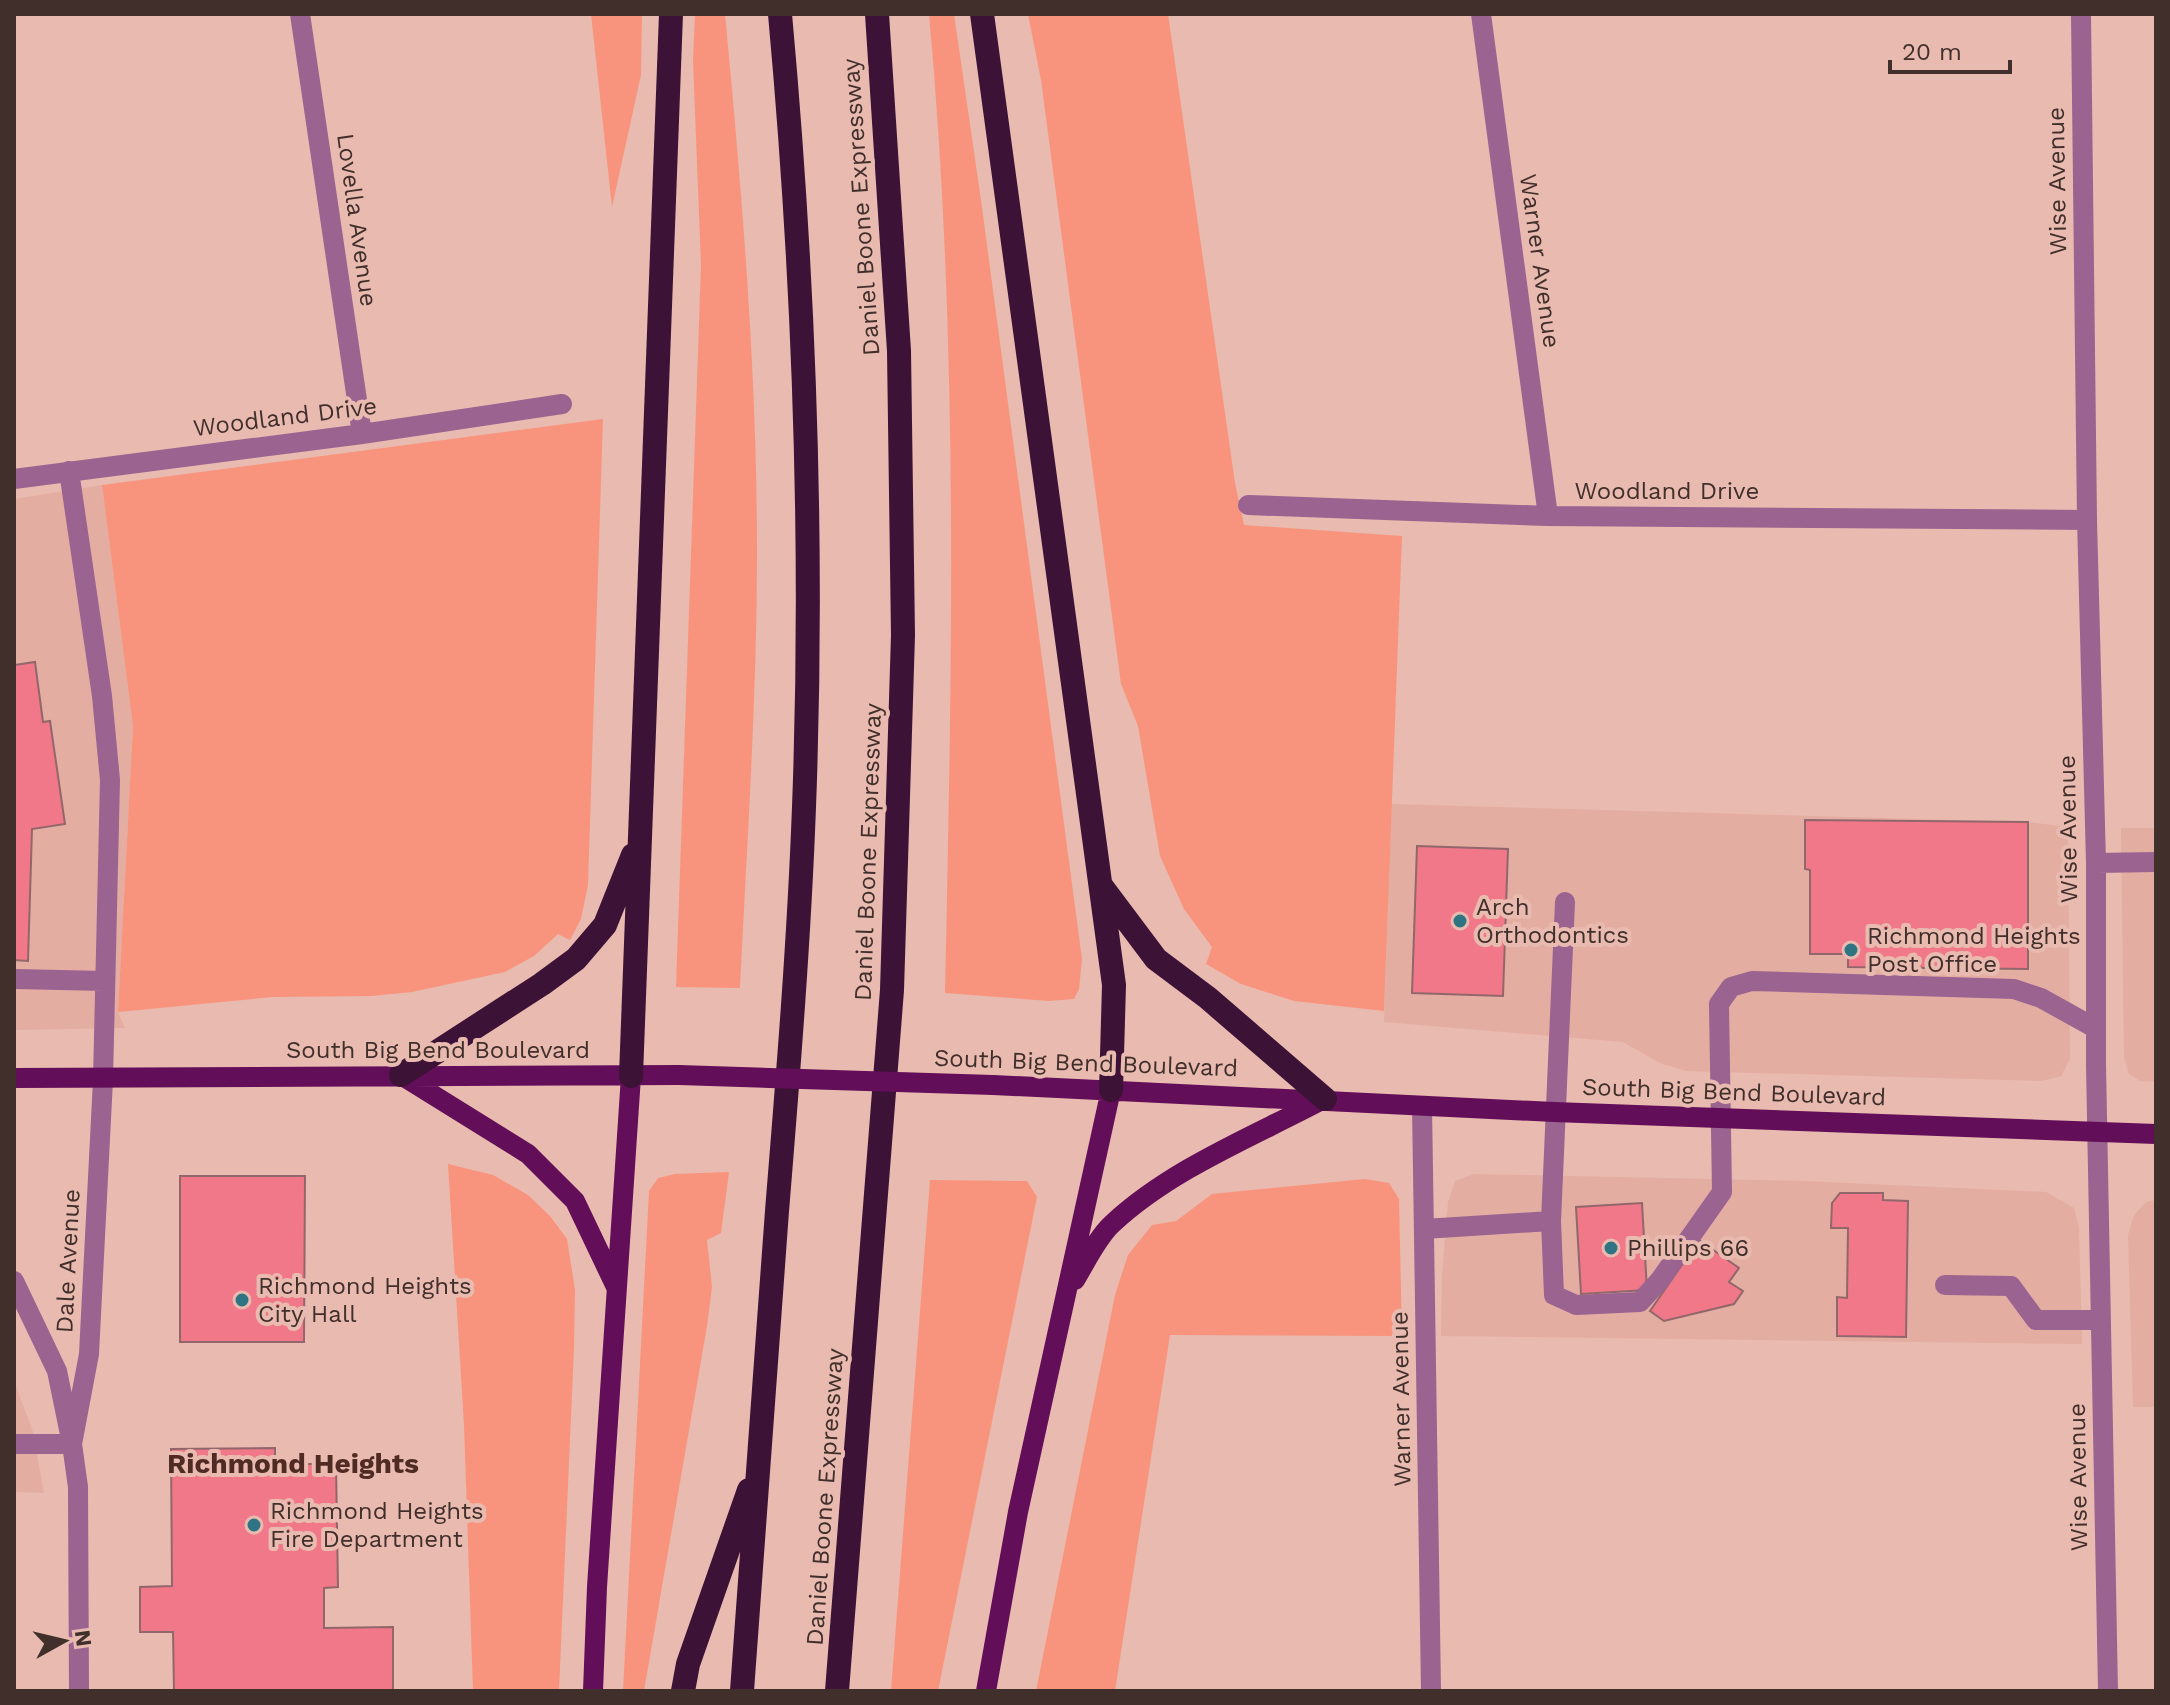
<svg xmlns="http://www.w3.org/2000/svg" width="2170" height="1705" viewBox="0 0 2170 1705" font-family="'Work Sans',sans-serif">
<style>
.built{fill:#e4ada2}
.green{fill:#f8947d}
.building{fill:#f17888;stroke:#92676b;stroke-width:2}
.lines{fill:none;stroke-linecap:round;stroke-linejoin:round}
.minor{stroke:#9a6390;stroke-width:20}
.major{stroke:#620e59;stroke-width:20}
.highway{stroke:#3c1236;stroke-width:24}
.major-bridge{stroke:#620e59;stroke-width:20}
.poi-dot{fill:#2f7482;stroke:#e9baaf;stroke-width:3}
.labels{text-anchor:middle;stroke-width:8;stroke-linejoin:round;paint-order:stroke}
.street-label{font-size:24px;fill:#412f2b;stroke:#e9baaf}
.poi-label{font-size:24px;fill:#412f2b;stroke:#e9baaf;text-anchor:start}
.quarter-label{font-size:28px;font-weight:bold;fill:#502b23;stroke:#e9baaf}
</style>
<rect width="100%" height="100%" fill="#e9baaf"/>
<path class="built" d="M102,485L133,726L118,1012L125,1028L14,1030V499Z
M1391,804L2028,822L2068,827L2070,1059L2061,1076L2042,1081L1686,1071L1660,1063L1623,1042L1384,1022Z
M2121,828H2156V1082L2140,1081L2129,1074L2124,1058Z
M1474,1174L1805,1181L2046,1192L2074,1208L2079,1227L2082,1344L1441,1336L1442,1275L1448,1202L1455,1181Z
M2156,1200V1407H2133L2128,1235L2134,1215L2146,1202Z
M14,1381L33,1432L44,1493L14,1492Z"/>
<path class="green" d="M591,14H642L641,75L612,207Z
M695,14H725C742,193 757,372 757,552C757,697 747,843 740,988L676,987L701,265L693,61Z
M929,14H954L981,200L1082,959L1079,989L1074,999L1049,1001L945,993C952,666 959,340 929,14Z
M1028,14H1168L1235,483L1244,525L1402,536L1384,1011L1294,1001L1241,984L1206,964L1212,947L1184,909L1160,856L1138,726L1121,684L1041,80Z
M603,419L588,885L581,919L570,940L558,934L534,956L505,972L412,992L372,996L273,997L118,1012L133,726L102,485Z
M448,1164L493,1175L528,1195L550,1216L567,1239L575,1290L574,1348L559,1691H473L464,1425Z
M729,1172L721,1233L707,1240L712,1287L707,1326L644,1691H623L649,1191L658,1178L675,1174Z
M1365,1179L1389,1183L1399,1199L1402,1336L1170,1335L1115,1691H1036L1115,1295L1128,1255L1152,1225L1176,1221L1212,1194Z
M930,1180L1027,1181L1037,1197L938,1691H891Z"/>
<path class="building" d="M35,662L43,722L50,721L65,824L32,829L28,961L14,960V665Z
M1805,820L2028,822V969L1848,967V954H1810V870L1805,869Z
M1417,846L1508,849L1503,996L1412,993Z
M180,1176H305L304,1342H180Z
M1840,1193H1883V1200L1908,1201L1906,1337L1837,1336V1297L1847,1298L1848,1228H1831L1832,1203Z
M1642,1203L1647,1290L1581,1294L1576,1207Z
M1699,1240L1739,1268L1729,1282L1743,1291L1734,1304L1664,1321L1650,1311Z
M275,1448V1464H336L338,1587L324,1588V1628L393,1627V1691H174L173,1632H140V1587L172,1586L171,1449Z"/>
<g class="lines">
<path class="minor" d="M300,14L362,434
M1481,14L1548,516
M2081,14L2087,520L2096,863V1065L2108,1691
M69,471L102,696L110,780L103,1080L89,1354L72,1444
M14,479L362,434L562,404
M1248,505L1548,516L2087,520
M2096,863L2156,862
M1565,902L1551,1221L1554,1295L1576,1305L1640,1302L1660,1280L1722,1192L1719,1004L1731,987L1752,981L2014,989L2041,998L2095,1028
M14,979L105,981
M1422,1106L1431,1691
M1424,1229L1551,1221
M14,1281L57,1371L72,1444L78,1487L79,1691
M1945,1285L2011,1286L2036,1320H2101
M14,1444H72"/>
<path class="major" d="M401,1075L528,1154L575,1201L616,1287
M14,1078L679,1075
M993,1085L1554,1112L2156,1134
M1075,1280C1086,1262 1097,1238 1112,1224C1171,1169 1252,1137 1322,1100
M593,1691L597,1587L631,1076
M986,1691L1018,1512L1111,1090"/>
<path class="highway" d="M982,14L1114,985L1111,1090
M1102,887L1156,959L1208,998L1325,1099
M401,1075L542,984L576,959L605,925L633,855
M631,1076L671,14
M683,1691L688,1664L749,1490
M742,1691C754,1531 766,1371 777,1211C788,1076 799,942 804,807C814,543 804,277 780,14
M837,1691L892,990L903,635L899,351L877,14"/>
<path class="major-bridge" d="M679,1075L993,1085"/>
</g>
<g class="poi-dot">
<circle cx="1460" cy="921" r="8"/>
<circle cx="1851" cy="950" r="8"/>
<circle cx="1611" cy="1248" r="8"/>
<circle cx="242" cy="1300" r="8"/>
<circle cx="254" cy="1525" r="8"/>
</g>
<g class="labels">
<g class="street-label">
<text transform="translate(2057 181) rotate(-91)" y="8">Wise Avenue</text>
<text transform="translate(861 207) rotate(-94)" y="8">Daniel Boone Expressway</text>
<text transform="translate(357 220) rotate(82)" y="8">Lovella Avenue</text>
<text transform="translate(1540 261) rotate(82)" y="8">Warner Avenue</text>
<text transform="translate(285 417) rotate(-7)" y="8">Woodland Drive</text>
<text x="1667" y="499">Woodland Drive</text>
<text transform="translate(2068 829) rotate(-91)" y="8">Wise Avenue</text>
<text transform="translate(868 852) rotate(-88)" y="8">Daniel Boone Expressway</text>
<text x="438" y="1058">South Big Bend Boulevard</text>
<text transform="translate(1086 1063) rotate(2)" y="8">South Big Bend Boulevard</text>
<text transform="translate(1734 1092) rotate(2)" y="8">South Big Bend Boulevard</text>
<text transform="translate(68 1261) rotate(-87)" y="8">Dale Avenue</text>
<text transform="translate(1401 1399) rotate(-91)" y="8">Warner Avenue</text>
<text transform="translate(2078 1477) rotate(-91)" y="8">Wise Avenue</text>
<text transform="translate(825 1497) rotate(-86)" y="8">Daniel Boone Expressway</text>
</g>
<g class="poi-label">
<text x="1476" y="915">Arch<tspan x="1476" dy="28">Orthodontics</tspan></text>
<text x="1867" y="944">Richmond Heights<tspan x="1867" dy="28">Post Office</tspan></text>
<text x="1627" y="1256">Phillips 66</text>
<text x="258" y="1294">Richmond Heights<tspan x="258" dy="28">City Hall</tspan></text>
<text x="270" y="1519">Richmond Heights<tspan x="270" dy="28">Fire Department</tspan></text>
</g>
<g class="quarter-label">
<text x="293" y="1473">Richmond Heights</text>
</g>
</g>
<rect width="2170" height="1705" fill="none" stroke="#412f2b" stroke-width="32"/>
<g transform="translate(64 1641) rotate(82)" stroke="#e9baaf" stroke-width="6" paint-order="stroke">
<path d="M0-6L14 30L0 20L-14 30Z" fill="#412f2b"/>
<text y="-12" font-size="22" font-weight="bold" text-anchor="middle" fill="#412f2b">N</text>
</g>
<path d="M1890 60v12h120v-12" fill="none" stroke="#412f2b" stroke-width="4"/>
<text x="1902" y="60" font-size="24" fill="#412f2b" stroke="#e9baaf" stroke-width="6" paint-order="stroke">20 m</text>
</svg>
